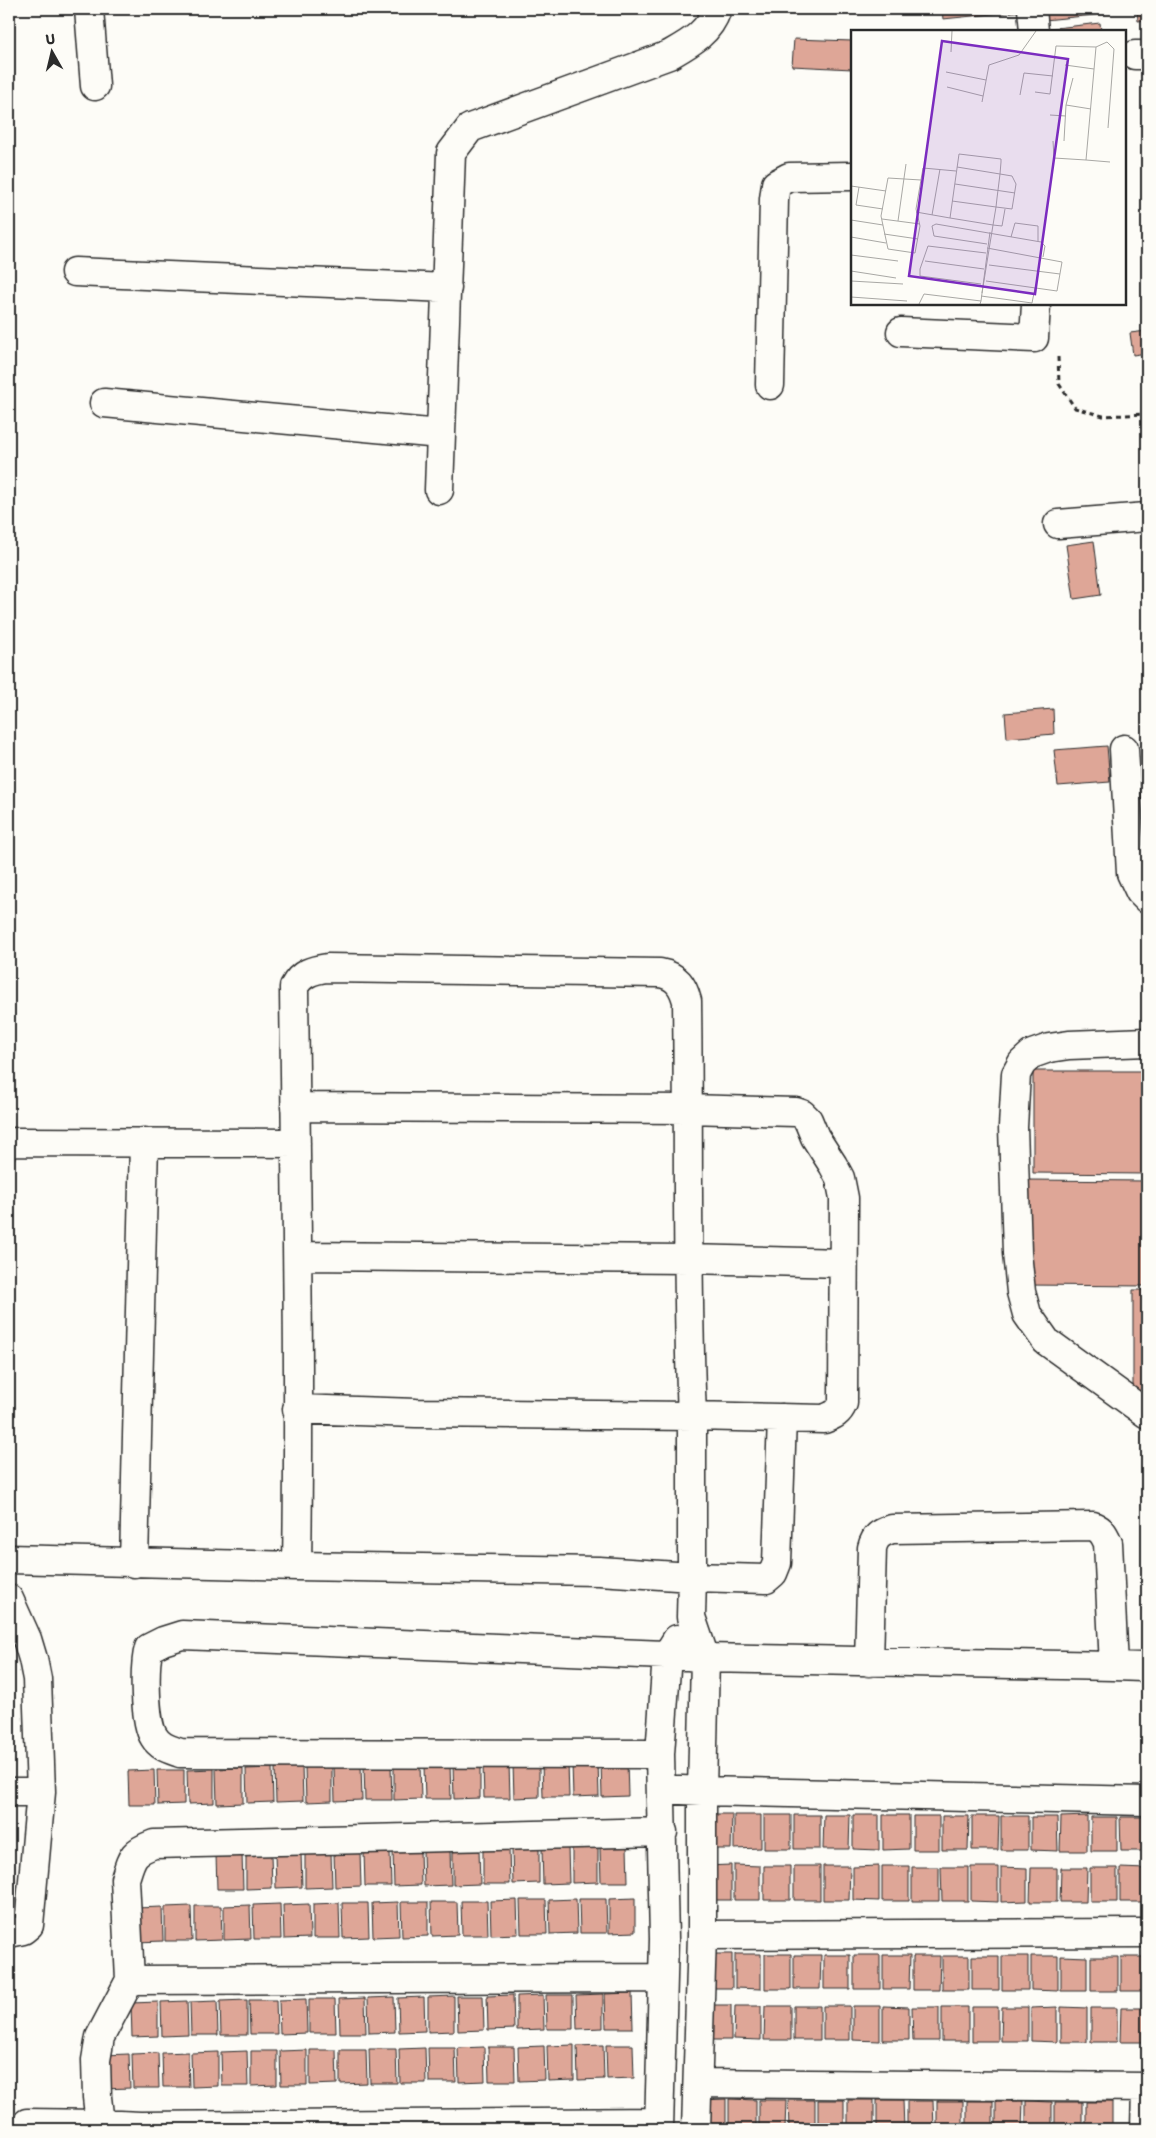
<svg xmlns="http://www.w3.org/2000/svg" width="1156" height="2138" viewBox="0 0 1156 2138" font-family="'Shantell Sans',sans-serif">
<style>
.building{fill:#dea697;stroke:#2b2b2b}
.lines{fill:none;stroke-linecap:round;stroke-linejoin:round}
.minor-casing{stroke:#2b2b2b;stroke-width:31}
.path{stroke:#2b2b2b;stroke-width:3;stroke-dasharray:5 4;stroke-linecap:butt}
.minor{stroke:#fdfcf7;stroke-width:28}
.inset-road{fill:none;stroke:#a9a8a5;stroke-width:1}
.view{fill:#7b2cbf;fill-opacity:0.15;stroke:#7b2cbf;stroke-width:2.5}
.inset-edge{fill:none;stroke:#2b2b2b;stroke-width:2.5}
</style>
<rect width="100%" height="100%" fill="#fdfcf7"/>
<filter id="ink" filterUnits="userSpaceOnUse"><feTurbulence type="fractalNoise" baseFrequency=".02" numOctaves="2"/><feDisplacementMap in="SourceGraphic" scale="10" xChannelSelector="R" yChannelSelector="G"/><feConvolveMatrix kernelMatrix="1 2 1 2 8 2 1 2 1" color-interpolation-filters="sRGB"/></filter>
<g filter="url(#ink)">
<path class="building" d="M942,9H1022V11L943,19Z
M1044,9H1104V14L1045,20Z
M1137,9H1147V20L1138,21Z
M1100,23L1101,31H1047V29Z
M794,39L852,41V69L792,66Z
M1147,331V353L1133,355L1130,333Z
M1094,541L1101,595L1074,599L1066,545Z
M1053,709L1054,734L1007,738L1005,713Z
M1107,746L1110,782L1058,786L1054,750Z
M1033,1071H1147V1174L1033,1173Z
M1027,1180L1147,1181V1286L1027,1285Z
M1133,1290H1147V1400H1133Z
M627,1761L628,1796L602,1797L601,1762Z
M598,1762L599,1796L573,1797L572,1763Z
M539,1763V1797L514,1798L513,1764Z
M542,1763H568L569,1797H543Z
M480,1764V1798L454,1799L453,1765Z
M509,1764L510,1798H484L483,1765Z
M420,1765L421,1799L394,1800V1766Z
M450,1765L451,1799H425L424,1766Z
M361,1766L362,1800L335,1801L334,1767Z
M364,1766H391L392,1800H365Z
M302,1767L303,1801L276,1802L275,1768Z
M305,1767H332V1801L306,1802Z
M243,1768V1803L217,1804L216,1769Z
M272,1768L273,1802L247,1803L246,1769Z
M214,1769V1803L188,1804L187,1770Z
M154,1770L155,1805H129L128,1771Z
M157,1770H184V1804L158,1805Z
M705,1814H732L731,1849H705Z
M734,1815H761V1848L734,1849Z
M764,1815H791V1849H764Z
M794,1815H820V1849H794Z
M824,1815H850L849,1849H823Z
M853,1815H879V1850L853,1849Z
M883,1815H909V1849L883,1850Z
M913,1816H939V1850H913Z
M942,1816H969L968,1850H942Z
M972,1816H999L998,1850H972Z
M1001,1816H1028V1850H1001Z
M1087,1816V1851H1060L1061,1817Z
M1031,1817H1057L1058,1851L1031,1850Z
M1091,1817H1117V1851H1091Z
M1120,1817H1147V1851H1121Z
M627,1847L628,1882H601L600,1848Z
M568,1848L569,1883L543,1884L542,1849Z
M572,1848H598V1882L572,1883Z
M539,1849V1883L513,1884L512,1850Z
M479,1850L480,1884L453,1885V1851Z
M483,1850H509L510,1884H483Z
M420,1851L421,1885L394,1886L393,1852Z
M450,1851L451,1885L424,1886L423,1852Z
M360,1852L361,1886L335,1887L334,1853Z
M364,1852H390L391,1886H365Z
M301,1853L302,1887L276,1888L275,1854Z
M305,1853H331L332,1887L305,1888Z
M242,1854L243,1889H217L216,1855Z
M246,1854H271L272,1888L246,1889Z
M731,1865V1900H705V1866Z
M734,1865L760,1866V1900H734Z
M764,1866H790V1900H764Z
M794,1866H820V1900H794Z
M823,1866H850L849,1900H823Z
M879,1866V1901L853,1900V1867Z
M882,1866H909V1901H882Z
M912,1867H939V1901H912Z
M941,1867H968V1901H942Z
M971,1867H998V1902L971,1901Z
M1001,1867L1027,1868V1901L1001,1902Z
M1031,1868H1057V1902H1030Z
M1061,1868H1087L1086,1902H1060Z
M1090,1868H1117V1902H1090Z
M1120,1868L1146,1869L1147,1902H1120Z
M635,1898V1932L609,1933V1899Z
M576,1899L577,1933L550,1934L549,1900Z
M579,1899H606L607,1933H580Z
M517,1900L518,1934L491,1935L490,1901Z
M520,1900H546L547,1934H521Z
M461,1901H487L488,1935H462Z
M398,1902L399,1936L373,1937L372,1903Z
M401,1902H428V1936L402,1937Z
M431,1902H457L458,1935L432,1936Z
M339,1903L340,1938H313V1904Z
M342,1903H368L369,1937L343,1938Z
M280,1904L281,1939H254L253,1905Z
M309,1904L310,1938L284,1939L283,1905Z
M250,1905L251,1939L224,1940V1906Z
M191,1906L192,1941H165V1907Z
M195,1906H221L222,1940L195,1941Z
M162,1907L163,1941L136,1942L135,1908Z
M705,1954H732V1988H705Z
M735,1954H761V1989L735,1988Z
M765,1954H791V1989H765Z
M794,1955H821L820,1989H794Z
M824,1955H850V1989H824Z
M854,1955H880V1989H854Z
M883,1955H910L909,1989H883Z
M913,1956H940L939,1990H913Z
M942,1956H969V1990H942Z
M972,1956H999V1990H972Z
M1002,1956H1028V1990H1002Z
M1031,1956H1058V1991L1031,1990Z
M1061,1956L1087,1957V1991H1061Z
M1091,1957H1118V1991H1091Z
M1121,1957H1147V1991H1121Z
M632,1993L633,2028H606L605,1994Z
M603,1994V2028L577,2029L576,1995Z
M513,1995L514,2029L488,2030L487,1996Z
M543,1995L544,2029L517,2030V1996Z
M546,1995H573V2029H547Z
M454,1996V2031L428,2032V1997Z
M457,1996H483L484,2030L458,2031Z
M394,1997L395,2032L369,2033L368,1998Z
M424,1997L425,2031L399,2032L398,1998Z
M365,1998L366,2033H340L339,1999Z
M306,1999L307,2033L280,2034L279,2000Z
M309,1999H335L336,2033H309Z
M247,2000V2035H221L220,2001Z
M249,2000H276L277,2034H250Z
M187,2001L188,2035L162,2036L161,2002Z
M217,2001L218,2035H191L190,2002Z
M158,2002V2036L132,2037L131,2003Z
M705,2005H731V2040H705Z
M735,2006H761V2040L734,2039Z
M765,2006H791V2040H764Z
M794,2006H820V2040H794Z
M823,2006H850V2040H823Z
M853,2006H880V2041L853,2040Z
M883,2006L909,2007V2040H883Z
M912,2007H939V2041H913Z
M942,2007H968V2041H942Z
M972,2007H998V2041H972Z
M1002,2007H1028V2041H1001Z
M1057,2007V2042L1031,2041V2008Z
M1061,2007L1087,2008V2042H1061Z
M1091,2008H1117V2042H1091Z
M1121,2008H1147V2042H1120Z
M574,2045V2080L548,2081L547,2046Z
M603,2045L604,2079L578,2080L577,2046Z
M606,2045H633L634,2078L607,2079Z
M544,2046L545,2080L519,2081L518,2047Z
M484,2047L485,2081L459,2082L458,2048Z
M488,2047H514L515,2081H489Z
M425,2048L426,2083H400L399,2049Z
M428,2048H455L456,2082H429Z
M369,2049H396L397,2083H370Z
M307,2050V2085H281L280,2051Z
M310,2050H336L337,2084L310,2085Z
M340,2050H366L367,2083L340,2084Z
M247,2051L248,2086H222L221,2052Z
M251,2051H277V2085L251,2086Z
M188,2052L189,2087H163L162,2053Z
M218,2052V2086L192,2087L191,2053Z
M158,2053L159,2088H133L132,2054Z
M129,2054L130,2088L103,2089V2055Z
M726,2099V2129H700V2100Z
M729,2099L756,2100V2129H729Z
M759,2100H786L785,2129H759Z
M788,2100H815V2129H789Z
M818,2100H844V2129H818Z
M848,2100H874V2129H848Z
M877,2100H903L904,2129H877Z
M907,2101H933L934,2129H907Z
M937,2101H963V2129H937Z
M967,2101H993V2129H967Z
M996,2101H1023L1022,2129H996Z
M1026,2101L1052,2102V2129H1026Z
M1055,2102H1082V2129H1055Z
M1086,2102H1112V2129H1086Z"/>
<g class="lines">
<g class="minor-casing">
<path id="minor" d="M89,9L95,86
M1032,9L1034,31
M1135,55H1147
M75,272L447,288
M901,332L1034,338L1036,304
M770,385L774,199L776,184L789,177L852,176
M104,403L440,434
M439,490L451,153L470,128L669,55C690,43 709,33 717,9
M1058,524L1147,517
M1124,749L1131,873L1140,892L1147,899
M1147,1042L1069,1045L1049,1048L1032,1054L1022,1063L1016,1074L1013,1127L1017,1253L1021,1292L1027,1314L1046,1341L1147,1414
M295,1107L688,1109L796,1112L802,1114L808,1120L815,1137L833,1165L840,1178L844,1198L843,1403C839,1413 834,1415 824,1419L692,1416C686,1278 689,1140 687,1001C683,986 677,976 660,973L327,968C313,970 301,973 294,987C296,1180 300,1373 297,1566L599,1571L692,1577L691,1617L705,1658L702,1791V1935L696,2129
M9,1144L15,1142L296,1143
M298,1256L688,1259L843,1263
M297,1409L416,1413L692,1416V1577L766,1579L773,1573L777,1563L782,1418
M9,1559L297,1566
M134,1563L144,1142
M9,1599L27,1639L33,1659L37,1679L41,1792L29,1925L23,1930L9,1933
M869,1662L872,1548C875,1536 880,1533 892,1529L1093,1526C1102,1530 1104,1534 1108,1543L1114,1666
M660,1754L180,1753C169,1749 160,1747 154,1737C144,1722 144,1664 149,1648L163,1641L182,1635L689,1656L705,1658L1114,1666L1142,1667L1147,1670
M661,1789L702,1791L1147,1801
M9,1792H41
M702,1935L1147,1933
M130,1980L663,1978
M698,2083L1147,2087
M659,2122L140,2126L100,2124L97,2097L96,2060L100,2037L130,1980L125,1879C132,1857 132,1852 154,1844L663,1832
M27,2123L100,2124
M659,2129L664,1939L660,1754L667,1655L677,1639
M1145,2129L1146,2087"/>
</g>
<path class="path" d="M1058,357L1059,384L1075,408L1103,416L1147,414"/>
<use href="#minor" class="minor"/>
</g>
</g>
<g transform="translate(851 30)">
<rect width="275" height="275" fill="#fdfcf7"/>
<path class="inset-road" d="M245,17L235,130L259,132M100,22L101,1M214,35L243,39M95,42L135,50M96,57L132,66M184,62L199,64L205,16L245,17L256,12L263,19L257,98M169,65L173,43L202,46M131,72L138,35L168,25L185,1M215,75L240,79M199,85L215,86M202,111L203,128L235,130M213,111L215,75L222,48M106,137L149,144L161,146L165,154L161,179L145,177L146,168L149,144L150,132V129L108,124L99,188L142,195L131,263M70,150L37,148L30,186L37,219L64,223L69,196L65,179L72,138L105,141M104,154L164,163M0,156L35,161M8,157L5,175L32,179M101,171L145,177L142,195L151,196L154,179M65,182L99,188M81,185L89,139M31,189L69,194M0,190L32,195M47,191L55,134M33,204L67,209M0,207L35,213M160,207L164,193L187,196V211M136,214L83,206L81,196L85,194L190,212L194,216L192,227M0,225L47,231M74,231L133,239M138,235L209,244M0,241L45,248M0,251L52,254M135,251L206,261L211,232L136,218M130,254L69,246V239L77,216L135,223M130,266L181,273L184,258M0,267L56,271M130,271L139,202M68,274L73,264L130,271L129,274"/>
<path class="view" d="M91,11L217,29L184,264L58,246Z"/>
<rect width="275" height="275" class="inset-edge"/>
</g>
<rect width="1156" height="2138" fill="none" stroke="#fdfcf7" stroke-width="30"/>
<rect x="15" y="15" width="1126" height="2108" fill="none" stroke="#2b2b2b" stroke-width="2" filter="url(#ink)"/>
<g transform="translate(52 52) rotate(352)" stroke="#fdfcf7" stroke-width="4" paint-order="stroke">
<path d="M0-4L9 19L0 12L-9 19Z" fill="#2b2b2b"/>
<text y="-8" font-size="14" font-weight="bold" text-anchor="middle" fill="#2b2b2b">U</text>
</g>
</svg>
